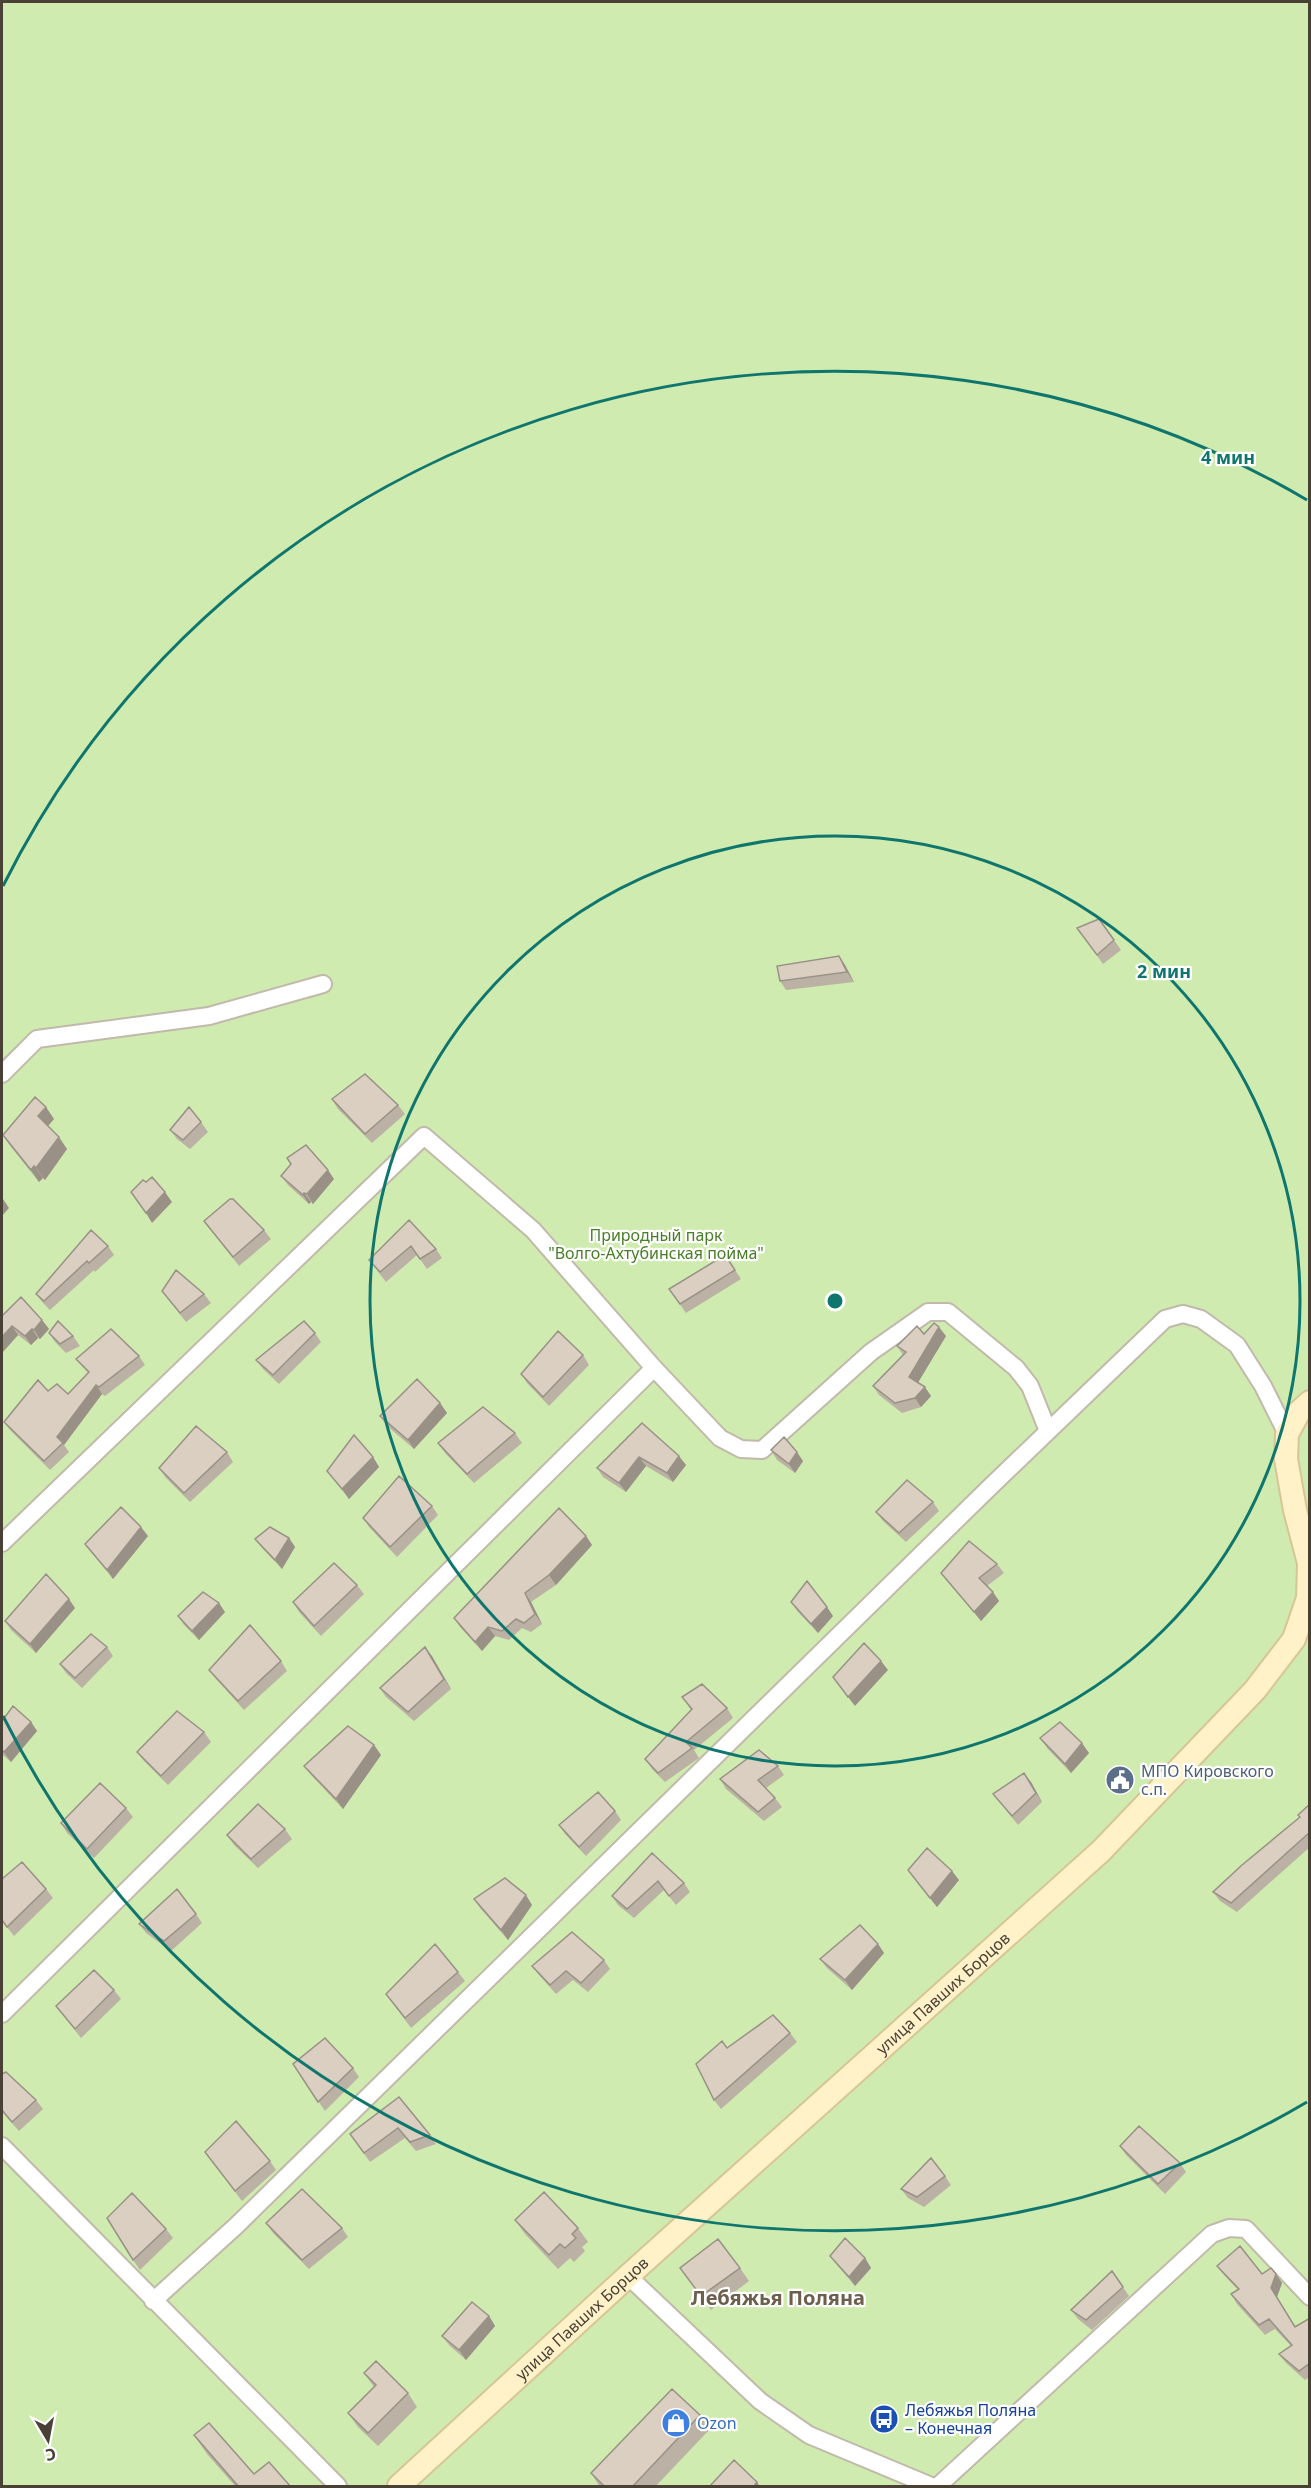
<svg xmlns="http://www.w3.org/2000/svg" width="1311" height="2488" viewBox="0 0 1311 2488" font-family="'Noto Sans',sans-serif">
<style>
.green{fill:#d0ebaf}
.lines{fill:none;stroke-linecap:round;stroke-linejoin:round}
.street-casing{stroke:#c1b9aa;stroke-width:20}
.secondary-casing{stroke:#d7c596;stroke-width:26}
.street{stroke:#fff;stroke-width:16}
.secondary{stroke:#fff1c8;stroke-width:22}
.wall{fill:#bbb2a5}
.shaded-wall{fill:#999186}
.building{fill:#dacfc0;stroke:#999186;stroke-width:1.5}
.ring{fill:none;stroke:#0f766e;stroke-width:3}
.labels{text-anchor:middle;stroke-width:4.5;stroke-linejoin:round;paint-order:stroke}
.park-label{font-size:16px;fill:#487e26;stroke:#fff}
.service-label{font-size:16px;fill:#4e5e75;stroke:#fff;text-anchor:start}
.street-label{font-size:16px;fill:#494136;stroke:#fff}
.transit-label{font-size:16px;fill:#164399;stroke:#fff;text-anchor:start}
.shop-label{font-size:16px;fill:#366cbe;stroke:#fff;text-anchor:start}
.quarter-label{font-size:20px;font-weight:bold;fill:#6c5f4d;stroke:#fff}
.centre{fill:#0f766e;stroke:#fff;stroke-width:3}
.ring-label{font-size:18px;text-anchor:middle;font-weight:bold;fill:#0f766e;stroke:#fff;stroke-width:4.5;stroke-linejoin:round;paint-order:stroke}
</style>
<rect width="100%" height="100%" fill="#f5f1e8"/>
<path class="green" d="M2,2H1309V2486H2Z"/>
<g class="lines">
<g class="street-casing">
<path id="street" d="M2,1074L37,1039L209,1016L323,984
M2,1543L424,1136L533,1230L654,1368L720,1438L741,1449L762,1450L871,1352L928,1312H948L1016,1368L1030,1386L1048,1431
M2,2014L654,1368
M2,2146L338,2486
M628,2276L760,2401L809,2435L931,2486
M153,2301L236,2226L988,1489L1165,1319L1183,1314L1201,1319L1237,1345L1263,1386L1287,1434
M938,2486L1212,2234L1229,2228L1246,2229L1310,2297"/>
</g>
<g class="secondary-casing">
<g id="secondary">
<path id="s1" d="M399,2486L628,2276L1101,1851L1255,1690L1294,1639L1308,1598L1309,1563L1295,1510L1286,1459L1287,1434L1299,1412L1310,1402"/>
</g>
</g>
<use href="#street" class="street"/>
<use href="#secondary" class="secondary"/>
</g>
<path class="wall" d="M1099,919L1121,950L1103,964L1077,928Z
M839,956L845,965L854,982L786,990L780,981Z
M332,1099L398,1105L405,1114L372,1143L338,1109Z
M54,1119L48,1126L67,1149L45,1180L43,1178L39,1182L11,1147L3,1135Z
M201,1122L208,1132L190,1149L177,1139L170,1130Z
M281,1176L334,1179L313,1204L311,1202L309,1204L288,1185Z
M409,1220L436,1249L442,1258L427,1269L417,1255L386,1282L369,1260Z
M204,1221L264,1230L271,1239L239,1266Z
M108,1246L114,1255L95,1272L94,1270L50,1310L43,1303L36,1294Z
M725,1255L741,1279L686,1313L669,1289Z
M162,1291L204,1294L211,1303L186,1322Z
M2,1314L3,1315L42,1320L49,1329L40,1339L38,1338L31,1345L18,1335L2,1353Z
M49,1333L73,1336L80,1346L66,1353L55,1342Z
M315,1333L321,1342L279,1384L263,1369L256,1360Z
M924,1334L946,1336L918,1382L931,1396L921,1407L902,1413L879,1395L873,1386L903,1355L897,1346Z
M583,1355L589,1365L549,1406L527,1383L521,1374Z
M139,1356L145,1365L105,1396L102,1394L64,1445L69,1452L50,1470L10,1430L4,1422L48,1391L68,1394L88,1373L76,1359Z
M440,1403L447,1413L414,1449L386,1425L380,1416Z
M642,1423L686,1465L673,1482L646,1466L626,1492L603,1477L597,1468Z
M515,1433L522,1443L474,1483L445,1453L438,1443Z
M771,1450L803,1461L795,1473L777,1460Z
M227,1452L233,1462L190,1502L166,1478L159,1468Z
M373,1457L379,1467L349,1499L327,1471Z
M933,1502L939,1511L906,1542L883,1521L876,1512Z
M432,1506L438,1515L397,1557L369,1527L363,1518Z
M148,1536L113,1579L85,1544Z
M586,1536L592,1545L556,1585L531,1602L542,1624L531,1632L522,1628L509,1640L495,1636L482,1651L460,1627L454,1618Z
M289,1538L295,1547L282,1569L262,1548L255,1539Z
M997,1564L1004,1573L987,1586L999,1601L981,1621L948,1582L941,1573Z
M357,1585L364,1594L321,1636L299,1612L293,1602Z
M791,1602L833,1616L818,1633L798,1612Z
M75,1608L36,1653L11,1630L5,1621Z
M225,1612L199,1640L184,1625L178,1616Z
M107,1647L113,1656L82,1688L66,1673L60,1664Z
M425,1647L451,1689L414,1721L386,1697L380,1688Z
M281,1661L287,1671L244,1710L216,1679L209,1670Z
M682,1697L727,1708L733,1718L694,1750L699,1758L665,1782L652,1769L645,1759L691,1710Z
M2,1721L31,1722L37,1731L11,1762L2,1754Z
M204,1732L211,1742L168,1785L144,1761L137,1752Z
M1040,1738L1089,1753L1071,1773L1047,1748Z
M374,1745L381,1755L343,1809L311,1775L304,1766Z
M778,1766L784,1775L766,1788L775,1798L782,1807L764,1821L726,1789L720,1779Z
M1031,1782L1042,1802L1018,1825L993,1794Z
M1310,1804V1847L1237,1912L1220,1901L1213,1892L1300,1818Z
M126,1808L133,1817L94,1858L67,1833L61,1823Z
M615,1811L621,1820L586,1856L565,1834L559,1825Z
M285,1829L292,1839L258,1868L234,1845L227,1835Z
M652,1853L684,1883L690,1892L676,1905L664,1890L634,1918L618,1905L612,1896Z
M908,1870L959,1880L937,1907Z
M2,1879L46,1889L53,1898L14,1936L2,1921Z
M474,1899L532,1905L508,1940L480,1908Z
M196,1914L202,1923L171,1951L146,1933L139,1924Z
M878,1944L884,1953L852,1990L827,1968L820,1959Z
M604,1960L610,1969L588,1992L573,1980L556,1994L539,1975L532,1966Z
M458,1972L465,1981L411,2028L386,1994Z
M114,1990L121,1999L81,2038L56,2006Z
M790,2033L797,2042L721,2109L714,2100L727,2048Z
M293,2064L353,2068L359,2077L325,2111Z
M2,2074L36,2100L43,2109L19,2131L2,2112Z
M399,2097L436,2144L416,2151L405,2138L370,2162L350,2134Z
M1120,2146L1180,2163L1186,2172L1165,2194L1126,2155Z
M205,2152L270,2161L276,2170L242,2201Z
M945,2176L951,2185L924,2207L908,2198L901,2189Z
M515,2220L578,2228L588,2242L582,2247L585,2251L574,2262L570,2258L558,2269L525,2234Z
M266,2223L342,2228L348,2237L309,2269L273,2233Z
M166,2229L173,2238L140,2270L133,2260Z
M830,2256L865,2258L871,2268L855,2286L837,2265Z
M1217,2266L1262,2274H1276L1282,2283L1277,2297L1295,2326L1310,2318V2377L1305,2380L1286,2363L1279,2354L1291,2346L1275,2329L1265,2335L1237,2304L1231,2294L1238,2290L1224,2275Z
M680,2268H740L749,2281L711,2310Z
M1112,2271L1129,2296L1092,2330L1078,2319L1071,2310Z
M489,2316L495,2326L466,2360L449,2345L442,2336Z
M364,2373L408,2393L417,2407L378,2446L358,2427L348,2413L374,2387Z
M700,2415L710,2429L655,2487H600L591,2473Z
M194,2435L254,2474L291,2487H236L207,2454Z"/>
<path class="shaded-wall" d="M839,956L845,965L854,982L847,972Z
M46,1107L54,1119L47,1127L38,1116Z
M59,1137L67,1149L45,1180L36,1168Z
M34,1166L43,1178L39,1182L31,1170Z
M328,1170L334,1179L313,1204L307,1194Z
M165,1192L172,1202L152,1223L146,1213Z
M304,1193L311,1202L309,1204L303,1195Z
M3,1199L9,1208L2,1216V1200Z
M42,1320L49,1329L40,1339L34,1330Z
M12,1326L18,1335L2,1353V1337Z
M939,1327L946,1336L916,1386L909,1377Z
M32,1329L38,1338L31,1345L25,1336Z
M96,1385L102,1394L64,1445L57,1437Z
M925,1387L931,1396L921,1407L915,1398Z
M440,1403L447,1413L414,1449L408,1440Z
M797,1452L803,1461L795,1473L789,1464Z
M679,1456L686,1465L673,1482L667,1473Z
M373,1457L379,1467L349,1499L342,1489Z
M639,1457L646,1466L626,1492L619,1483Z
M141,1527L148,1536L113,1579L107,1570Z
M586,1536L592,1545L556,1585L549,1575Z
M289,1538L295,1547L282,1569L275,1560Z
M993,1592L999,1601L981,1621L974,1612Z
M525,1593L531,1602L542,1624L535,1614Z
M69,1599L75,1608L36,1653L30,1644Z
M219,1603L225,1612L199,1640L192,1631Z
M827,1607L833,1616L818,1633L811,1624Z
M488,1627L495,1636L482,1651L475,1642Z
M425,1647L432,1656L451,1689L444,1679Z
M881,1661L888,1670L855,1706L848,1697Z
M31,1722L37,1731L11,1762L4,1752Z
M1082,1743L1089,1753L1071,1773L1065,1764Z
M374,1745L381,1755L343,1809L336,1799Z
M1024,1773L1031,1782L1042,1802L1036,1793Z
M952,1871L959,1880L937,1907L930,1898Z
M526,1895L532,1905L508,1940L501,1930Z
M878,1944L884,1953L852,1990L845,1980Z
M865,2258L871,2268L855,2286L849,2277Z
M1276,2274L1282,2283L1277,2297L1301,2336L1271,2288Z
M489,2316L495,2326L466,2360L459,2350Z
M757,2482L760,2487H753Z"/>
<path class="building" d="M1099,919L1114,940L1097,955L1077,928Z
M839,956L847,972L780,981L777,966Z
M365,1074L398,1105L365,1134L332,1099Z
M35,1097L46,1107L38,1116L59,1137L36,1168L34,1166L31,1170L3,1135Z
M189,1107L201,1122L183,1140L170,1130Z
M306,1145L328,1170L307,1194L304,1193L303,1195L281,1176L291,1164L287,1158Z
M152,1177L165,1192L146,1213L131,1192L143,1180L146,1182Z
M230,1199H233L264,1230L233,1257L204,1221Z
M409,1220L436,1249L420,1259L411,1246L380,1272L369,1260Z
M91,1230L108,1246L89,1263L87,1261L44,1301L36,1294Z
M725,1255L735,1270L680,1304L669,1289Z
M176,1270L204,1294L180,1313L162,1291Z
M21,1297L42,1320L34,1330L32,1329L25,1336L12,1326L2,1337V1314L3,1315Z
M58,1321L73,1336L60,1344L49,1333Z
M304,1321L315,1333L273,1375L256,1360Z
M934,1323L939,1327L909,1377L925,1387L915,1398L895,1403L873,1386L906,1352L897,1346L917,1326L924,1334Z
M111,1329L139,1356L99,1387L96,1385L57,1437L63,1443L44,1461L4,1422L38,1380L48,1391L57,1384L68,1394L89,1372L76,1359Z
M558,1331L583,1355L543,1397L521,1374Z
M417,1379L440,1403L408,1440L380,1416Z
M483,1407L515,1433L467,1474L438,1443Z
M642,1423L679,1456L667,1473L639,1457L619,1483L597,1468Z
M196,1426L227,1452L184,1493L159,1468Z
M354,1435L373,1457L342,1489L327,1471Z
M784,1437L797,1452L789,1464L771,1450Z
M399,1476L432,1506L390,1547L363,1518Z
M907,1480L933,1502L899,1533L876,1512Z
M121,1507L141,1527L107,1570L85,1544Z
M559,1508L586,1536L549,1575L525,1593L535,1614L524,1623L516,1619L502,1631L488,1627L475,1642L454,1618Z
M270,1527L289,1538L275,1560L255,1539Z
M969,1541L997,1564L979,1578L993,1592L974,1612L941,1573Z
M334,1563L357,1585L314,1626L293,1602Z
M46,1574L69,1599L30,1644L5,1621Z
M807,1581L827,1607L811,1624L791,1602Z
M203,1592L219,1603L192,1631L178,1616Z
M250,1625L281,1661L238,1701L209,1670Z
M91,1634L107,1647L75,1678L60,1664Z
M864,1643L881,1661L848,1697L833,1677Z
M425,1647L444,1679L408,1712L380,1688Z
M702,1684L727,1708L686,1742L692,1748L658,1773L645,1759L692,1709L682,1697Z
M13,1706L31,1722L4,1752L2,1750V1721Z
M177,1711L204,1732L161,1776L137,1752Z
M1060,1722L1082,1743L1065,1764L1040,1738Z
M348,1726L374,1745L336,1799L304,1766Z
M759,1750L778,1766L758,1780L775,1798L758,1812L720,1779Z
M1024,1773L1036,1793L1012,1816L993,1794Z
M100,1783L126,1808L87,1849L61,1823Z
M598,1792L615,1811L579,1847L559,1825Z
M258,1804L285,1829L251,1859L227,1835Z
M1310,1804V1832L1231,1903L1213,1892L1242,1865L1300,1817L1298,1815Z
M927,1848L952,1871L930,1898L908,1870Z
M652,1853L684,1883L669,1896L658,1881L627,1909L612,1896Z
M22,1862L46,1889L7,1927L2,1920V1879Z
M505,1878L526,1895L501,1930L474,1899Z
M177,1889L196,1914L164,1941L139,1924Z
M860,1925L878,1944L845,1980L820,1959Z
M572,1932L604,1960L581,1983L566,1971L550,1985L532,1966Z
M435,1944L458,1972L405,2018L386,1994Z
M94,1970L114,1990L75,2029L56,2006Z
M773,2015L790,2033L714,2100L696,2064L722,2041L727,2048Z
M325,2038L353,2068L318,2102L293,2064Z
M6,2072L36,2100L12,2122L2,2110V2074Z
M399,2097L430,2135L410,2142L398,2128L364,2153L350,2134Z
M236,2121L270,2161L235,2191L205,2152Z
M1139,2126L1180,2163L1158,2184L1120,2146Z
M931,2158L945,2176L917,2197L901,2189Z
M302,2189L342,2228L302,2260L266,2223Z
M544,2192L578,2228L572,2234L576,2238L565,2248L560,2244L549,2255L515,2220Z
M132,2193L166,2229L133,2260L107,2218Z
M845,2238L865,2258L849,2277L830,2256Z
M718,2239L740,2268L701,2296L680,2268Z
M1240,2246L1262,2274L1271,2268L1276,2274L1271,2288L1295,2327L1310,2318V2363L1299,2371L1279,2354L1292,2345L1269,2319L1259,2325L1231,2294L1239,2289L1217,2266Z
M1112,2271L1123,2287L1086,2320L1071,2310Z
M472,2302L489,2316L459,2350L442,2336Z
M376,2361L408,2393L368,2433L348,2413L376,2385L364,2373Z
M672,2389L700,2415L632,2487H605L591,2473Z
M209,2423L254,2474L269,2462L291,2487H239L194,2435Z
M734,2460L757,2482L753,2487H709Z"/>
<g class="ring">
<circle cx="835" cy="1301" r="465"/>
<path d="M1307 2102A930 930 0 0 1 3 1716M3 886A930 930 0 0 1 1307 500"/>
</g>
<defs>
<g id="civic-disc" transform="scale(1.5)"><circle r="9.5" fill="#5c6f8a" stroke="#fff"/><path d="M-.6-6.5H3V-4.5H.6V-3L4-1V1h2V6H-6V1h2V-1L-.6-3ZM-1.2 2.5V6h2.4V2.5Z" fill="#fff"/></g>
<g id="bus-disc" transform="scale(1.5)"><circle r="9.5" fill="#1a4fb4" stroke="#fff"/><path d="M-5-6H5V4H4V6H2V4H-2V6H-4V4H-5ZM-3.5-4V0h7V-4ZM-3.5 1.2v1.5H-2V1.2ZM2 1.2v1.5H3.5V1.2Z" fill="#fff"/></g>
<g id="shop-disc" transform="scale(1.5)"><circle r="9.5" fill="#3f7fe0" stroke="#fff"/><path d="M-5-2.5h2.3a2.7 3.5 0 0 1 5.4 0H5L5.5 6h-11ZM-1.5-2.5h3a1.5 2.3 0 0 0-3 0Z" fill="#fff"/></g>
</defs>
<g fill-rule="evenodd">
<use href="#civic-disc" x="1120" y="1780"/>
<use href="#bus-disc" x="884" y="2419"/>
<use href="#shop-disc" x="676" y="2423"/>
</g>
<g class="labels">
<g class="park-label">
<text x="656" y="1241">Природный парк<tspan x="656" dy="18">"Волго-Ахтубинская пойма"</tspan></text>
</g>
<g class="service-label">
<text x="1141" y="1777">МПО Кировского<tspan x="1141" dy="18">с.п.</tspan></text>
</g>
<g class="street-label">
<text dy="6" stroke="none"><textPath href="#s1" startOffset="734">улица Павших Борцов</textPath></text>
<text dy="6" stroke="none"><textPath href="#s1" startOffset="248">улица Павших Борцов</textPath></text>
</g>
<g class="transit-label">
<text x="905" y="2416">Лебяжья Поляна<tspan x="905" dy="18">– Конечная</tspan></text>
</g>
<g class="shop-label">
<text x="697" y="2429">Ozon</text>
</g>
<g class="quarter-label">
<text x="778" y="2305">Лебяжья Поляна</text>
</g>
</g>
<circle cx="835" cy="1301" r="9" class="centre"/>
<g class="ring-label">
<text x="1228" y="464">4 мин</text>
<text x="1164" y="978">2 мин</text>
</g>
<rect width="1311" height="2488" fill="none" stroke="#494136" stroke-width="6"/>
<g transform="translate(48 2440) rotate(170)" stroke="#ffffff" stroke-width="4.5" paint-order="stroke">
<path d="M0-4.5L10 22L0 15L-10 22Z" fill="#494136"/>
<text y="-9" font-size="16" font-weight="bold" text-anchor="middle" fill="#494136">С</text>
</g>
</svg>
